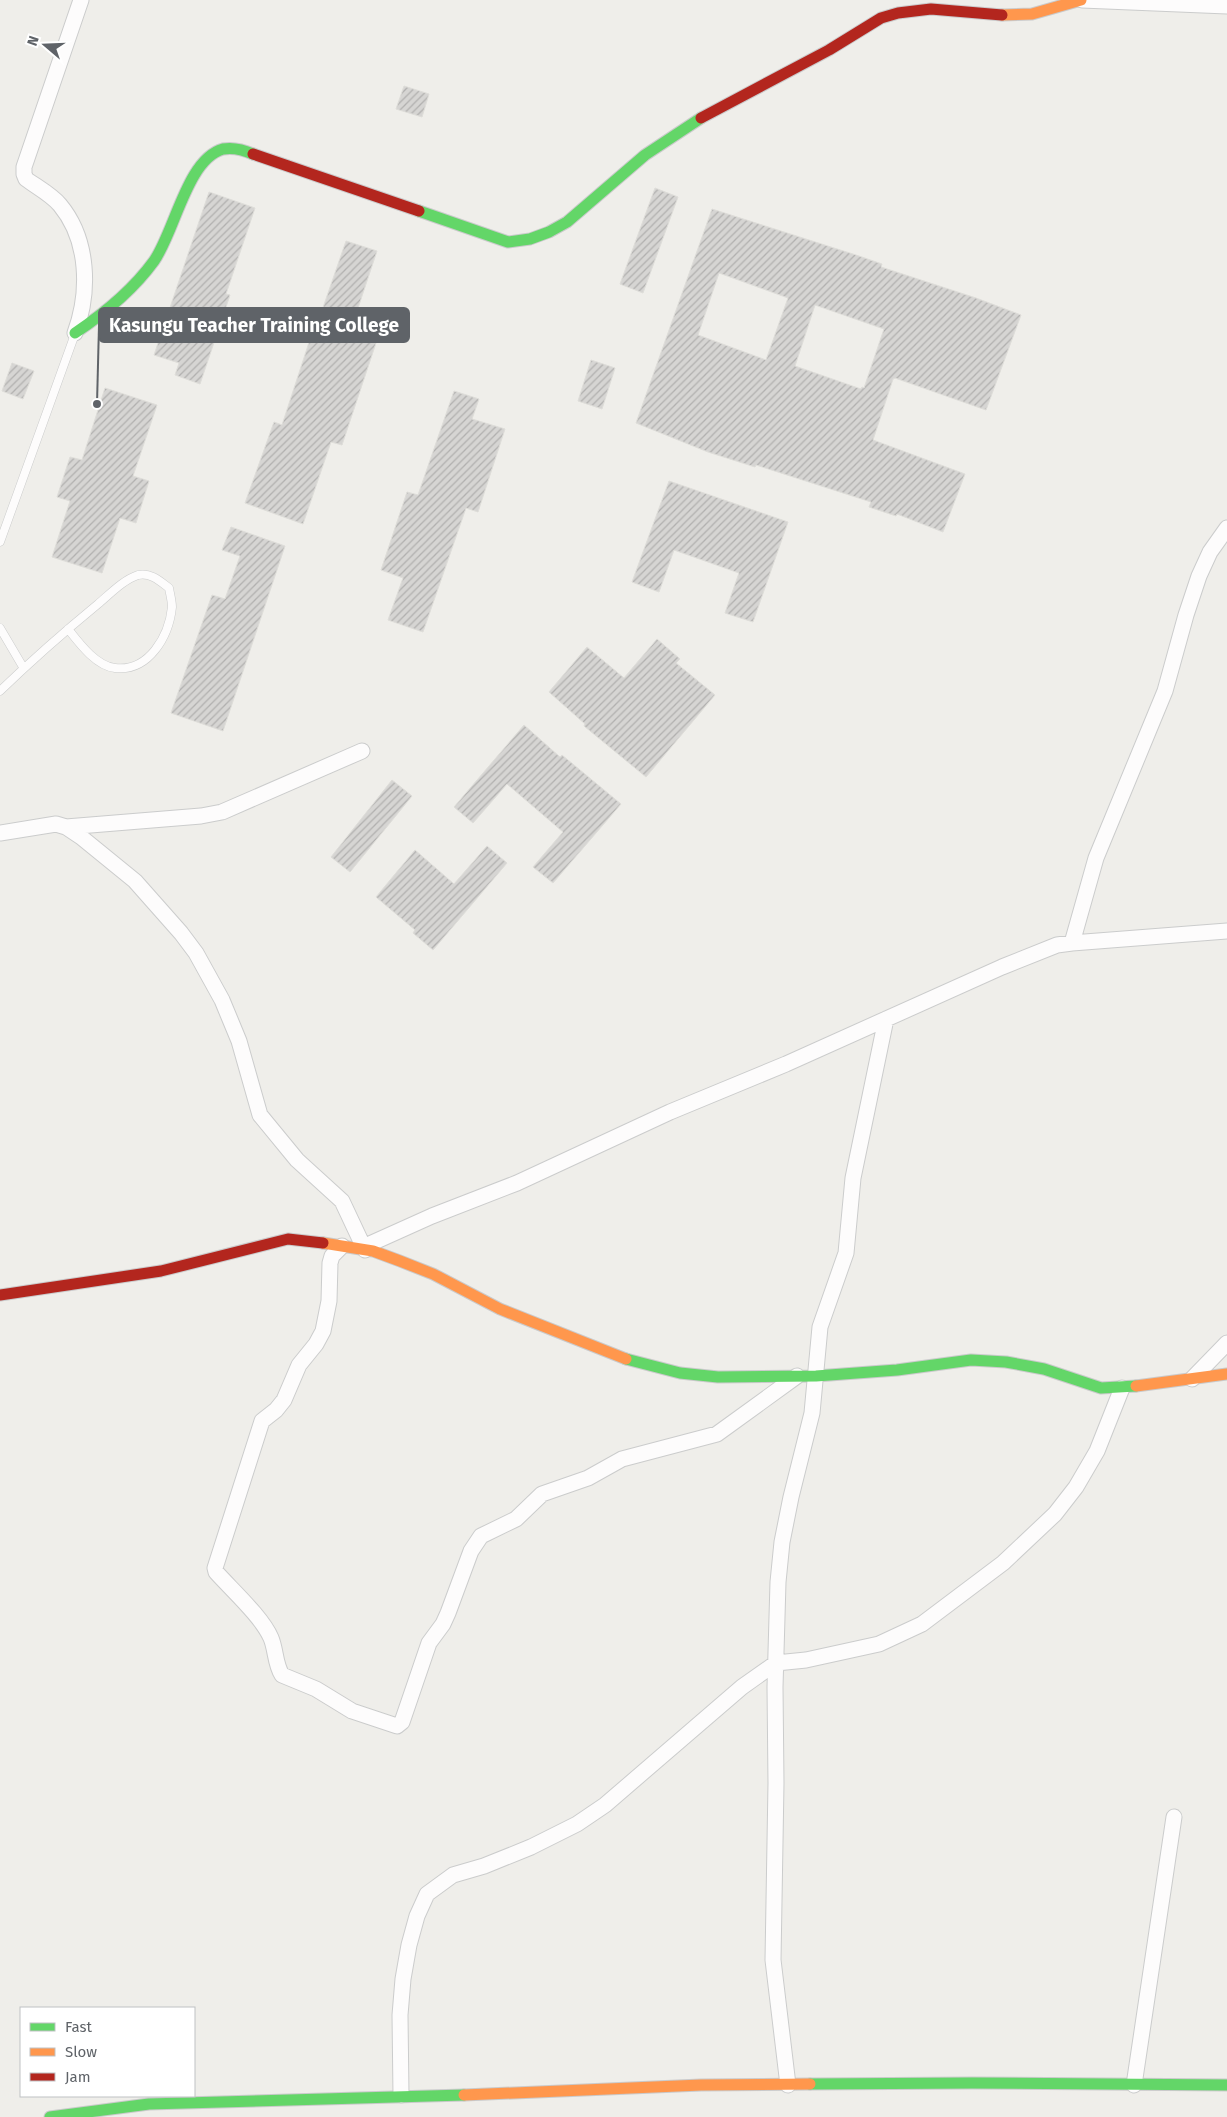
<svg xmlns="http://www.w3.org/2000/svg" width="1227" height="2117" viewBox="0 0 1227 2117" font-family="'Fira Sans',sans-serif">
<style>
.building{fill:url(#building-hatch);stroke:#deddd9;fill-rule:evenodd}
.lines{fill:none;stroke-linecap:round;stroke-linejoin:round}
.lane-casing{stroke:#cbcccc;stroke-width:9}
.street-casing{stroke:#cbcccc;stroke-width:17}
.fast-casing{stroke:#cacacb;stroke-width:13}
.slow-casing{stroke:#cacacb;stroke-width:13}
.jam-casing{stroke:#cacacb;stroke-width:13}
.lane{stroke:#fdfcfc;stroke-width:8}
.street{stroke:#fdfcfc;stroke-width:15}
.fast{stroke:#63d668;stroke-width:11}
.slow{stroke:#ff974d;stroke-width:11}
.jam{stroke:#b3261e;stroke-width:11}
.leader{fill:none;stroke:#5f6368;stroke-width:2}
.callout-dot{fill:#5f6368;stroke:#fff;stroke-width:2}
.callout{fill:#5f6368;stroke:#5f6368;stroke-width:2}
.callout-label{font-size:19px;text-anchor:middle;font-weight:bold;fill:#fff}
</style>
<defs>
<pattern id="building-hatch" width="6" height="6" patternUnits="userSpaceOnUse" patternTransform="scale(1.25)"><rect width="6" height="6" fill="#d6d5d3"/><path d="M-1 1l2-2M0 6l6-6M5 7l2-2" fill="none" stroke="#b1b0af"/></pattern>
</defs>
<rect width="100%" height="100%" fill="#efeeea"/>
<path class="building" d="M404,86L429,94L422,117L396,109Z
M655,188L678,197L643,293L620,284Z
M209,192L255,208L226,294L230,295L200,384L175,375L179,363L154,355Z
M712,209L856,255L882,264L881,267L976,298L1021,315L986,410L895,378L893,379L873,440L965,474L943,532L897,514L896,516L869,507L871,502L756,465L755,467L708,452L636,423ZM719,273L788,298L766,360L698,335ZM815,305L884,329L864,388L862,387L861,389L795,366Z
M346,241L377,251L356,314L383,322L342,445L331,442L303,524L245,503L274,422L282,425L316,321L318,322Z
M591,360L615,368L602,409L578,401Z
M12,363L34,371L23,399L2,391Z
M105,388L157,405L133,476L149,481L136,523L120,518L102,573L52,557L70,501L57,497L70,457L82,460Z
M454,391L479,399L472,419L505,429L478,512L466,508L423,632L388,620L403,578L381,570L407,492L418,495Z
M669,481L788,522L753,622L725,613L739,573L674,550L659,592L632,582Z
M231,527L285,546L223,731L171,713L212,595L225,599L240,556L222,550Z
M657,639L680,659L676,663L715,695L646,777L584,726L585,724L549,692L587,647L624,678Z
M524,725L560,757L562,755L621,804L553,883L533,867L563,832L507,784L473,823L454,807Z
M392,780L412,796L350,872L331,857Z
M487,846L507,863L433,950L413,933L415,930L376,897L415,850L454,884Z"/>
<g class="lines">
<g class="lane-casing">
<path id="lane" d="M0,542L75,334
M0,628L23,667
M0,691C31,661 64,632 98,604C110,594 123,580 138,575C150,572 160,581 169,588C170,594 172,601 172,607C169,636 149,672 115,668C96,666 79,643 68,629"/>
</g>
<g class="street-casing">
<path id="street" d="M1082,0L1227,6
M75,333C90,292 89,240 60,205C52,195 37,187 26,179L24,174V167L81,0
M66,827L201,816L222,812L362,751
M0,833L56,824L66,827L81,837L135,881L181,933L196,953L222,1000L239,1041L260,1115L297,1160L342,1201L365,1250
M1072,943L1096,858L1165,691L1186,615L1199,576L1210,552L1227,528
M342,1246L332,1256L330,1263L329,1301L323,1331L316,1344L299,1365L284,1400L276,1410L262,1421L215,1568L216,1572C232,1590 262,1617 271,1638C276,1650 275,1664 282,1675L316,1689L352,1711L397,1726L402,1722L429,1643L443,1624L448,1613L471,1551L481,1536L516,1519L542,1494L588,1478L622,1459L717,1434L797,1376
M363,1247L432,1216L517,1183L670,1112L786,1064L1002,967L1057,945L1072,943L1227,931
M1192,1379L1227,1343
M788,2085L773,1960L776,1783L775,1687L778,1582L782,1542L791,1497L812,1413L820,1327L846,1253L853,1178L886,1019
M1134,2085L1174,1817
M401,2095L400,2015L403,1979L409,1945L417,1916L427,1894L453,1875L484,1866L531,1847L577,1824L605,1805L742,1687L776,1663L806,1660L879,1644L922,1624L1003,1563L1055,1514L1076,1487L1097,1451L1122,1388"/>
</g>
<g class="fast-casing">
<path id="fast" d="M419,211L508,242L530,239L549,232L567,222L645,155L701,118
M75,333C105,313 133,290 154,261C175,231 187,159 223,149C234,147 244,150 253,154
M626,1359L680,1373L718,1377L816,1376L897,1370L971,1360L1006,1362L1044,1369L1101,1388L1136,1386
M810,2084L972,2083L1227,2085
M50,2117L149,2104L464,2095"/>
</g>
<g class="slow-casing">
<path id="slow" d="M1002,15L1032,14L1081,0
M323,1243L373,1251L400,1261L433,1274L500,1309L626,1359
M1136,1386L1227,1374
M464,2095L701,2085L810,2084"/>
</g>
<g class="jam-casing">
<path id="jam" d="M701,118L829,50L881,18L898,13L931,9L1002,15
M253,154L419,211
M0,1295L161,1271L288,1239L323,1243"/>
</g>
<use href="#lane" class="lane"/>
<use href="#street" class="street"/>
<use href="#fast" class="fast"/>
<use href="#slow" class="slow"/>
<use href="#jam" class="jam"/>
</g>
<path class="leader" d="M97 404L99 325"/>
<circle class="callout-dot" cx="97" cy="404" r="5"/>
<rect class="callout" x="99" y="308" width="310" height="34" rx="5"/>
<g class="callout-label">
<text x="254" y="332">Kasungu Teacher Training College</text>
</g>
<rect x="20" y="2007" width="175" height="90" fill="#ffffff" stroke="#bfc1c3"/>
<rect x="30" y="2023" width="25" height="8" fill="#63d668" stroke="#bfc1c3"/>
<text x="65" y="2032" font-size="15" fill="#5f6368">Fast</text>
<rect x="30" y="2048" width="25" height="8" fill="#ff974d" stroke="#bfc1c3"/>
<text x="65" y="2057" font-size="15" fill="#5f6368">Slow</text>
<rect x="30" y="2073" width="25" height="8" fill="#b3261e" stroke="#bfc1c3"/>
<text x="65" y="2082" font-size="15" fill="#5f6368">Jam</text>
<g transform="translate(45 45) rotate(289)" stroke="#ffffff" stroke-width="4" paint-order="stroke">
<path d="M0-4L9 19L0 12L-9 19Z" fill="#5f6368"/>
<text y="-8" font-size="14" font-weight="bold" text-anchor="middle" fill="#5f6368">N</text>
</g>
</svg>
